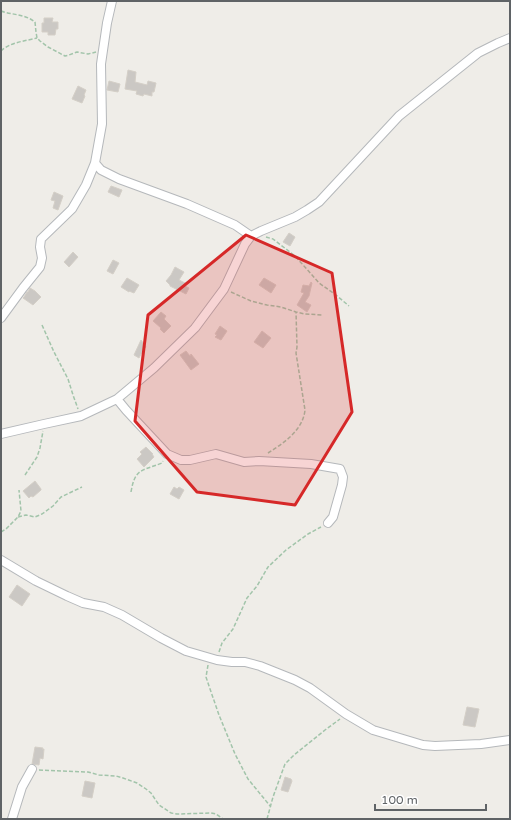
<svg xmlns="http://www.w3.org/2000/svg" width="511" height="820" viewBox="0 0 511 820" font-family="'Varela Round',sans-serif">
<style>
.building{fill:#cbc8c4;stroke:#d4cfc7}
.lines{fill:none;stroke-linecap:round;stroke-linejoin:round}
.minor-casing{stroke:#b5b8bb;stroke-width:10}
.path{stroke:#a2c4aa;stroke-width:1.5;stroke-dasharray:4 2;stroke-linecap:butt}
.minor{stroke:#fff;stroke-width:8}
.marked{fill:#d62828;fill-opacity:0.2;stroke:#d62828;stroke-width:3;stroke-linejoin:round}
</style>
<rect width="100%" height="100%" fill="#efede8"/>
<path class="building" d="M44,18H53L52,22H58V29H56L55,35H48V32H42V23H44Z
M128,70L136,72L135,82L147,85L148,81L156,83L154,92H152V96L144,94L143,96L136,94L137,91L125,89Z
M109,81L120,84L118,92L107,90Z
M78,86L86,90L84,95L85,96L82,103L72,99Z
M111,186L122,190L119,197L108,192Z
M54,192L63,196L58,210L53,208L55,201L51,200Z
M289,233L295,237L290,246L283,242Z
M73,252L78,257L69,267L64,262Z
M113,260L119,263L113,274L107,271Z
M175,267L184,272L179,280L185,283L183,285L189,288L186,294L170,286V285L166,281L171,275Z
M127,278L139,285L134,293L129,291V292L121,287Z
M264,278L276,285L271,293L259,285Z
M311,282L312,283L309,296L305,302L311,305L307,312L297,305L304,293L301,292L303,285L309,286Z
M30,288L35,291L41,297L33,305L23,298L24,297L27,292H28Z
M161,312L166,316L164,319L171,326L164,333L160,329L161,328L153,321Z
M220,326L227,331L221,340L215,337L217,335L215,334Z
M262,331L271,338L263,348L254,342Z
M141,340L146,347L144,348L139,358L134,355Z
M186,351L190,356L191,354L199,364L191,370L180,355Z
M146,447L153,454H152L154,457L144,467L137,459L142,454L140,452Z
M35,481L41,489V490L33,497L31,496L29,498L23,491Z
M174,487L177,489L179,487L184,490L179,499L170,494Z
M17,585L30,594L22,606L9,597Z
M467,707L479,709L475,727L463,725Z
M35,747L43,748L42,749H44L43,759L40,758L39,765L32,764Z
M285,777L291,779L292,781L288,792L281,790Z
M85,781L95,783L92,798L82,796Z"/>
<g class="lines">
<g class="minor-casing">
<path id="minor" d="M95,163L101,170L119,179L187,204L235,225L251,236
M1,318L23,288L40,267L42,258L40,247L41,239L72,209L86,185L95,163L102,124L101,64L107,23L112,1
M117,399L126,410L167,454L181,460H190L216,454L244,462L259,461L311,464L340,469L343,477L342,485L333,517L328,523
M1,434L44,424L81,416L117,399L154,368L195,328L224,289L245,244L251,236L261,231L295,217L307,210L319,202L399,116L478,53L498,43L510,38
M1,560L36,581L67,596L83,603L104,607L122,615L161,638L186,651L217,660L232,662H245L260,666L295,680L310,688L346,714L373,730L423,745L435,746L481,744L510,740
M12,819L22,787L32,769"/>
</g>
<path class="path" d="M1,11C12,15 25,14 35,22L36,32L37,38L40,41L48,47L65,56L69,55L77,52L88,54L96,52
M1,51C10,42 26,41 37,38
M266,237L273,239L286,249L296,257L319,283L336,295L349,306
M231,292L251,301L267,305L281,307L296,312L305,314L323,315
M42,325L54,352L68,379L73,395L78,409
M268,453C284,443 303,430 305,410L296,353L297,347L296,312
M25,475L37,457L40,448L43,431
M131,492C135,468 142,471 162,463L163,461
M18,517L26,515L35,517L42,514L53,506L61,497L82,487
M1,532L6,529L18,517L21,511L19,490
M219,652L222,643L233,629L247,598L257,586L268,567L286,550L308,534L321,527
M208,665L206,677L209,686L219,715L235,754L248,779L271,807
M39,770L88,772L99,775L116,776L123,778L137,783L146,789L151,793L159,805L171,813L177,814L211,813L216,814L223,819
M267,819L273,797L285,764L294,755L325,730L340,719"/>
<use href="#minor" class="minor"/>
</g>
<path class="marked" d="M246,235L332,273L352,412L295,505L197,492L135,421L148,315Z"/>
<rect width="511" height="820" fill="none" stroke="#5f6366" stroke-width="4"/>
<path d="M375 804v6h111v-6" fill="none" stroke="#5f6366" stroke-width="2"/>
<text x="381" y="804" font-size="12" fill="#5f6366" stroke="#ffffff" stroke-width="3" paint-order="stroke">100 m</text>
</svg>
